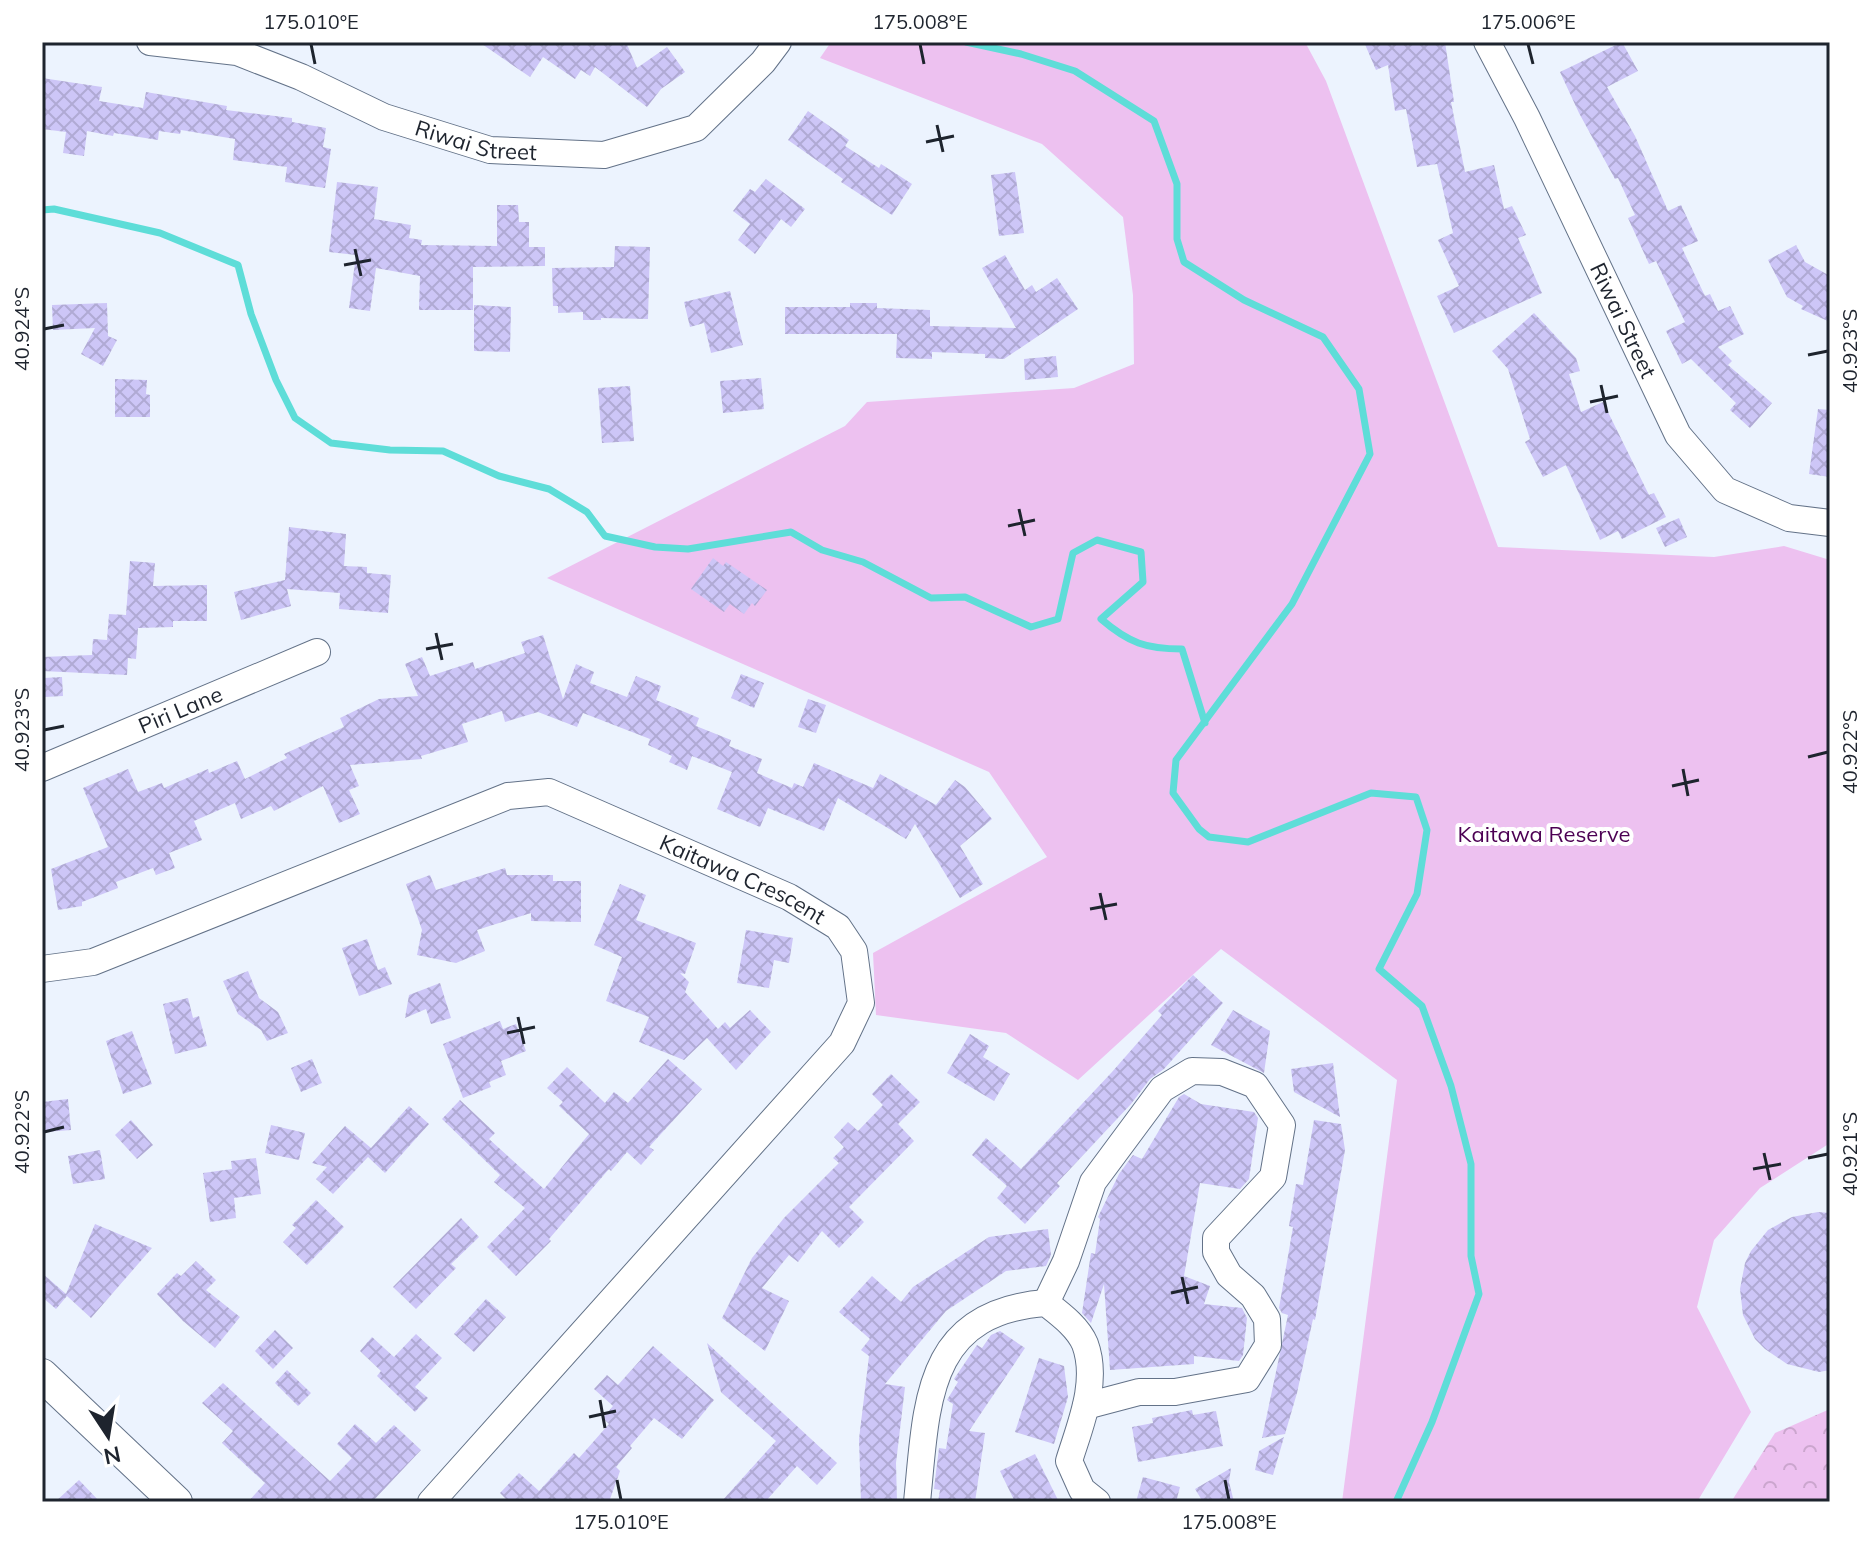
<svg xmlns="http://www.w3.org/2000/svg" width="1872" height="1544" viewBox="0 0 1872 1544" font-family="Mulish,sans-serif">
<style>
.forest{fill:url(#forest-crowns)}
.green{fill:#edc1f0}
.lines{fill:none;stroke-linecap:round;stroke-linejoin:round}
.stream{stroke:#5eddd8;stroke-width:7}
.building{fill:url(#building-cross-hatch)}
.minor-casing{stroke:#637288;stroke-width:28}
.tertiary-casing{stroke:#637288;stroke-width:34}
.minor{stroke:#fff;stroke-width:26}
.tertiary{stroke:#fff;stroke-width:32}
.ticks{fill:none;stroke:#1e242e;stroke-width:3}
.labels{text-anchor:middle;stroke-width:8;stroke-linejoin:round;paint-order:stroke}
.street-label{font-size:22px;fill:#1e242e;stroke:#fff}
.park-label{font-size:22px;fill:#4c0053;stroke:#fff}
.neatline{fill:none;stroke:#1e242e;stroke-width:3}
.ticks-label{font-size:20px;text-anchor:middle;fill:#1e242e}
</style>
<defs>
<pattern id="forest-crowns" width="20" height="18" patternUnits="userSpaceOnUse" patternTransform="scale(2)"><rect width="20" height="18" fill="#edc1f0"/><path d="M2 6a3 3 0 1 1 6 0M12 15a3 3 0 1 1 6 0" fill="none" stroke="#cba6ce"/></pattern>
<pattern id="building-cross-hatch" width="8" height="8" patternUnits="userSpaceOnUse" patternTransform="scale(2)"><rect width="8" height="8" fill="#cdc6f7"/><path d="M0 0l8 8M0 8l8-8" fill="none" stroke="#b0aad4"/></pattern>
</defs>
<rect width="100%" height="100%" fill="#ecf3fe"/>
<path class="forest" d="M1830,1409V1502H1731L1775,1433Z"/>
<path class="green" d="M831,42H1305L1326,81L1498,547L1714,557L1784,546L1830,560V1143L1760,1188L1714,1240L1697,1307L1751,1412L1697,1502H1342L1397,1080L1221,949L1078,1080L1006,1033L876,1015L873,953L1047,857L989,772L547,578L845,426L867,402L1074,388L1134,364L1133,295L1123,217L1042,144L820,58Z"/>
<g class="lines">
<path class="stream" d="M966,42L1021,54L1075,71L1154,121L1177,184V239L1184,262L1244,300L1323,337L1359,389L1370,454L1292,604L1176,760L1173,793L1199,829L1209,837L1248,842L1371,793L1416,797L1427,830L1417,894L1379,969L1422,1006L1451,1086L1471,1164V1256L1479,1294L1432,1422L1396,1502
M42,210L54,209L160,233L238,265L251,314L276,380L295,418L331,443L390,450L443,451L499,476L549,489L587,512L605,536L655,547L688,549L791,532L822,550L863,562L931,598L965,597L1031,627L1058,619L1073,553L1097,540L1141,552L1143,582L1101,619C1129,643 1146,649 1182,649L1205,723"/>
</g>
<path class="building" d="M479,42H626L637,68L667,47L685,72L661,89L647,107L595,67L590,76L581,70L575,79L543,57L530,77Z
M1364,42H1445L1454,102H1451L1465,172L1494,165L1504,209L1512,206L1526,235L1518,238L1542,293L1454,333L1437,296L1459,286L1438,240L1453,233L1437,164L1417,167L1406,109L1395,111L1388,65L1376,70Z
M1622,42L1638,71L1607,87L1635,136L1668,211L1681,205L1698,241L1682,248L1705,296L1710,294L1718,311L1730,306L1744,334L1718,347L1732,361L1728,365L1772,403L1750,428L1730,410L1736,403L1691,359L1682,364L1666,331L1685,322L1656,261L1649,264L1628,218L1635,215L1618,178L1615,179L1579,113L1560,72Z
M42,78L102,87L99,101L143,108L146,92L227,106L226,110L292,118V122L326,128L323,147L331,149L325,188L285,182L287,167L233,160L235,139L181,130L180,134L159,131L158,140L114,133L113,136L87,131L84,156L63,153L66,132L42,129Z
M808,111L849,140L845,146L879,168L881,164L912,184L892,215L841,182L843,179L788,140Z
M1015,172L1024,233L999,236L991,175Z
M766,179L805,209L791,227L781,219L755,254L738,240L750,224L733,211L750,189L755,192Z
M337,182L378,187L374,219L411,225L409,238L422,240L421,245L497,246V205H518L519,222H529V247H545V266L473,267V310H419L420,276L376,268L370,311L349,308L356,255L329,252Z
M1796,245L1805,262L1830,276V322L1801,309L1803,306L1787,297L1768,260Z
M615,246L650,247L648,319L601,318V320H583V312L558,313V306H553L552,268L614,267Z
M1005,255L1025,290L1032,285L1036,292L1057,278L1078,309L1004,359L985,358V354L932,352V359L896,358L897,334H785V307H850V303H877V308L930,310V326L1016,328L982,268Z
M730,291L743,345L711,353L704,323L690,327L684,302Z
M107,303L108,336L117,340L103,366L81,354L95,328L53,330L52,305Z
M474,305L511,307L510,352L474,351Z
M1534,313L1576,358L1580,371L1569,374L1581,412L1603,402L1649,495L1654,493L1666,517L1622,539L1618,531L1600,540L1566,465L1543,477L1525,442L1530,439L1508,369L1492,351Z
M1056,356L1058,377L1025,380L1024,359Z
M761,378L764,409L723,413L720,381Z
M115,379L147,380L146,394L150,395V417H115Z
M630,386L634,441L602,443L598,388Z
M1818,409L1830,410V477L1809,474Z
M1679,518L1687,537L1665,547L1656,528Z
M289,527L346,534L344,566L367,567V573L391,575L388,613L339,609L340,593L287,589L291,606L241,620L234,592L285,580Z
M713,558L723,566L726,562L767,590L755,606L752,603L744,614L730,604L724,612L691,589Z
M130,561L155,563L153,586L207,585V621H173V627L138,628L136,659L128,658L127,675L42,671V657L92,655L93,639L107,640L109,614L126,615Z
M543,635L563,699L576,664L594,672L590,683L627,697L636,676L661,686L656,700L699,718L696,726L731,740L729,746L762,759L757,773L792,788L794,783L803,787L814,763L873,788L880,774L936,805L955,780L965,787L992,819L960,846L983,884L960,898L915,824L906,839L838,798L824,831L768,808L760,827L717,809L732,772L692,756L687,770L669,762L672,756L648,745L650,739L583,713L577,727L538,712L505,722L502,711L462,724L468,742L421,756L422,759L350,765L359,786L349,790L360,814L339,823L323,786L274,811L271,806L241,819L235,803L194,821L202,840L169,853L175,868L156,875L153,868L116,882L118,888L82,902V906L58,910L51,869L108,847L83,788L128,769L138,792L162,783L164,788L208,769L209,773L237,761L245,779L287,758L284,754L344,727L340,718L379,699L418,696L405,664L422,657L430,676L473,662L475,669L525,653L521,642Z
M741,674L764,683L754,708L731,698Z
M62,677L63,696L45,697L44,678Z
M808,699L826,705L816,733L798,727Z
M505,868L507,875H553V881H581V922L531,921V913L477,930L485,951L456,963L417,955L422,930L406,884L430,875L436,890Z
M620,884L646,895L636,920L696,943L685,974L680,973L689,982L685,992L718,1029L725,1022L730,1028L750,1010L771,1032L736,1070L707,1038L684,1060L639,1042L649,1017L606,1001L622,957L594,945Z
M746,930L793,938L789,963L774,960L769,988L737,983Z
M367,939L378,970L385,967L392,984L359,996L342,948Z
M248,971L259,998L278,1012L288,1033L267,1041L261,1030L238,1014L223,981Z
M1193,975L1223,1003L1164,1069L1150,1079L1131,1104L1057,1183L1060,1186L1025,1224L997,1198L1007,1186L972,1155L986,1138L1021,1169L1112,1072L1162,1015L1158,1011Z
M440,983L451,1018L431,1024L426,1009L405,1018L409,995Z
M188,998L193,1018L199,1016L207,1046L175,1054L163,1004Z
M1233,1010L1270,1031L1264,1073L1211,1045Z
M500,1021L503,1029L516,1024L526,1051L501,1061L506,1075L489,1082L491,1087L463,1098L443,1044Z
M132,1031L152,1084L123,1094L106,1041Z
M970,1034L989,1046L983,1057L1010,1074L994,1101L947,1073Z
M312,1059L322,1083L301,1092L291,1068Z
M668,1059L702,1089L649,1147L654,1150L641,1165L627,1152L611,1171L609,1169L549,1239L551,1241L516,1276L487,1247L525,1208L494,1182L500,1175L442,1119L460,1100L495,1133L489,1139L544,1189L589,1134L559,1106L563,1102L547,1088L567,1067L605,1103L614,1092L628,1103Z
M1333,1063L1340,1117L1294,1092L1291,1069Z
M891,1074L920,1102L898,1124L914,1141L849,1207L864,1222L839,1248L822,1231L798,1262L789,1255L762,1288L789,1301L765,1351L722,1318L752,1258L784,1218L839,1163L833,1158L844,1147L834,1137L848,1122L858,1131L883,1105L872,1094Z
M1184,1094L1201,1104L1254,1112L1258,1118L1249,1179L1240,1189L1200,1183L1184,1276L1210,1286L1204,1304L1242,1308L1247,1318L1243,1355L1239,1361L1194,1356V1364L1110,1370L1104,1284L1091,1323L1082,1313L1091,1253L1095,1254L1100,1219L1098,1217L1119,1174L1133,1155L1142,1159L1179,1097Z
M68,1099L71,1130L45,1132L42,1102Z
M409,1106L429,1124L385,1173L368,1157L333,1194L316,1179L327,1167L312,1163L345,1126L371,1148Z
M131,1120L153,1145L137,1159L115,1135Z
M1314,1120L1341,1124L1345,1150L1315,1320L1313,1319L1297,1393L1285,1434L1262,1438L1288,1315L1282,1313L1279,1308L1293,1227L1289,1226L1296,1184L1303,1185Z
M271,1125L305,1133L299,1160L265,1153Z
M100,1150L105,1179L73,1184L68,1156Z
M256,1158L261,1194L234,1198L236,1218L210,1222L203,1173L232,1169L231,1161Z
M316,1200L344,1227L307,1265L283,1242L296,1228L292,1225Z
M1818,1212L1830,1213V1370L1819,1372L1787,1364L1765,1349L1755,1339L1743,1315L1740,1289L1745,1263L1751,1251L1768,1230L1792,1217Z
M461,1218L479,1237L451,1264L456,1268L416,1309L393,1287Z
M95,1224L152,1248L91,1318L67,1296L56,1309L42,1297V1273L66,1294Z
M1048,1229L1051,1255L1046,1266L1006,1271L946,1311L885,1384L905,1387L896,1463L897,1502H861L859,1439L869,1356L861,1350L870,1339L839,1312L872,1276L901,1302L913,1287L989,1237Z
M196,1261L216,1280L206,1290L240,1317L215,1348L183,1321L157,1294L177,1273L181,1276Z
M486,1299L506,1317L474,1352L454,1334Z
M275,1330L293,1348L273,1369L255,1351Z
M1000,1331L1025,1348L969,1431L985,1433L975,1502H938L940,1490L934,1489L936,1472L939,1448L946,1449L953,1404L947,1400L958,1382L954,1379L977,1345L982,1348L991,1335Z
M416,1334L442,1358L415,1387L428,1398L415,1412L377,1376L381,1371L360,1351L372,1337L394,1357Z
M707,1343L837,1463L817,1485L797,1466L765,1502H721L776,1441L721,1392Z
M653,1346L714,1400L682,1439L654,1418L630,1446L632,1448L616,1467L620,1471L609,1502H509L500,1493L519,1473L539,1491L574,1453L579,1458L609,1424L603,1418L613,1406L594,1389L607,1375L618,1385Z
M1039,1358L1064,1366L1068,1397L1054,1444L1015,1432Z
M287,1370L311,1393L298,1406L275,1383Z
M223,1383L330,1481L352,1458L337,1444L355,1424L376,1443L394,1425L421,1450L372,1502H248L265,1483L222,1443L233,1431L202,1403Z
M1192,1410L1193,1415L1216,1411L1223,1446L1138,1462L1132,1427L1153,1423L1152,1418Z
M1284,1437L1273,1475L1255,1470L1259,1451Z
M1035,1454L1059,1502H1015L1000,1471Z
M1231,1468L1229,1482L1234,1502H1203L1195,1489Z
M1143,1477L1180,1487L1176,1502H1136Z
M79,1480L100,1502H55Z"/>
<g class="lines">
<g class="minor-casing">
<g id="minor">
<path id="s1" d="M150,42L237,52L301,77L384,117L490,150L604,155L696,128L763,62L778,42"/>
<path id="s2" d="M1487,42L1527,118L1678,435L1725,490L1789,518L1830,523"/>
<path id="s3" d="M42,768L317,652"/>
<path id="s4" d="M42,969L93,962L508,796L549,792L789,897L838,927L854,951L861,1003L842,1043L431,1502"/>
<path d="M1046,1303L1066,1261L1093,1182L1162,1089L1192,1071L1222,1072L1255,1085L1282,1125L1273,1177L1216,1238V1252L1229,1275L1253,1296L1267,1319L1268,1345L1247,1379L1175,1392H1139L1086,1406"/>
<path d="M917,1502C927,1405 924,1312 1046,1303C1060,1314 1078,1327 1085,1344C1099,1382 1080,1425 1069,1461L1082,1490L1097,1502"/>
</g>
</g>
<g class="tertiary-casing">
<path id="tertiary" d="M42,1375L176,1502"/>
</g>
<use href="#minor" class="minor"/>
<use href="#tertiary" class="tertiary"/>
</g>
<path class="ticks" d="M311,44L315,64M920,44L924,64M1528,44L1533,64M937,125L943,152M926,142L954,136M355,249L361,276M344,265L371,260M44,329L64,325M1808,355L1828,351M1601,385L1607,413M1590,402L1618,396M1019,509L1025,536M1008,526L1035,520M436,633L442,660M426,649L453,644M44,730L64,726M1808,757L1828,752M1683,769L1688,796M1672,786L1699,780M1100,893L1106,920M1090,909L1117,904M518,1017L524,1044M507,1033L535,1027M44,1132L64,1127M1764,1153L1770,1180M1808,1158L1828,1154M1753,1169L1781,1164M1182,1277L1188,1304M1171,1293L1198,1287M600,1400L605,1428M589,1417L616,1411M617,1480L621,1500M1225,1480L1229,1500"/>
<g class="labels">
<g class="street-label">
<text dy="8" stroke="none"><textPath href="#s1" startOffset="344">Riwai Street</textPath></text>
<text dy="8" stroke="none"><textPath href="#s2" startOffset="310">Riwai Street</textPath></text>
<text dy="8" stroke="none"><textPath href="#s3" startOffset="150">Piri Lane</textPath></text>
<text dy="8" stroke="none"><textPath href="#s4" startOffset="752">Kaitawa Crescent</textPath></text>
</g>
<g class="park-label">
<text x="1544" y="842">Kaitawa Reserve</text>
</g>
</g>
<rect width="1872" height="1544" fill="none" stroke="#ffffff" stroke-width="88"/>
<g transform="translate(108 1436) rotate(168)" stroke="#ffffff" stroke-width="6" paint-order="stroke">
<path d="M0-6L14 30L0 20L-14 30Z" fill="#1e242e"/>
<text y="-12" font-size="22" font-weight="bold" text-anchor="middle" fill="#1e242e">N</text>
</g>
<rect x="44" y="44" width="1784" height="1456" class="neatline"/>
<g class="ticks-label">
<text x="311" y="29">175.010°E</text>
<text x="920" y="29">175.008°E</text>
<text x="1528" y="29">175.006°E</text>
<text transform="translate(22 329) rotate(-90)" y="7">40.924°S</text>
<text transform="translate(1850 351) rotate(-90)" y="7">40.923°S</text>
<text transform="translate(22 730) rotate(-90)" y="7">40.923°S</text>
<text transform="translate(1850 752) rotate(-90)" y="7">40.922°S</text>
<text transform="translate(22 1132) rotate(-90)" y="7">40.922°S</text>
<text transform="translate(1850 1154) rotate(-90)" y="7">40.921°S</text>
<text x="621" y="1529">175.010°E</text>
<text x="1229" y="1529">175.008°E</text>
</g>
</svg>
